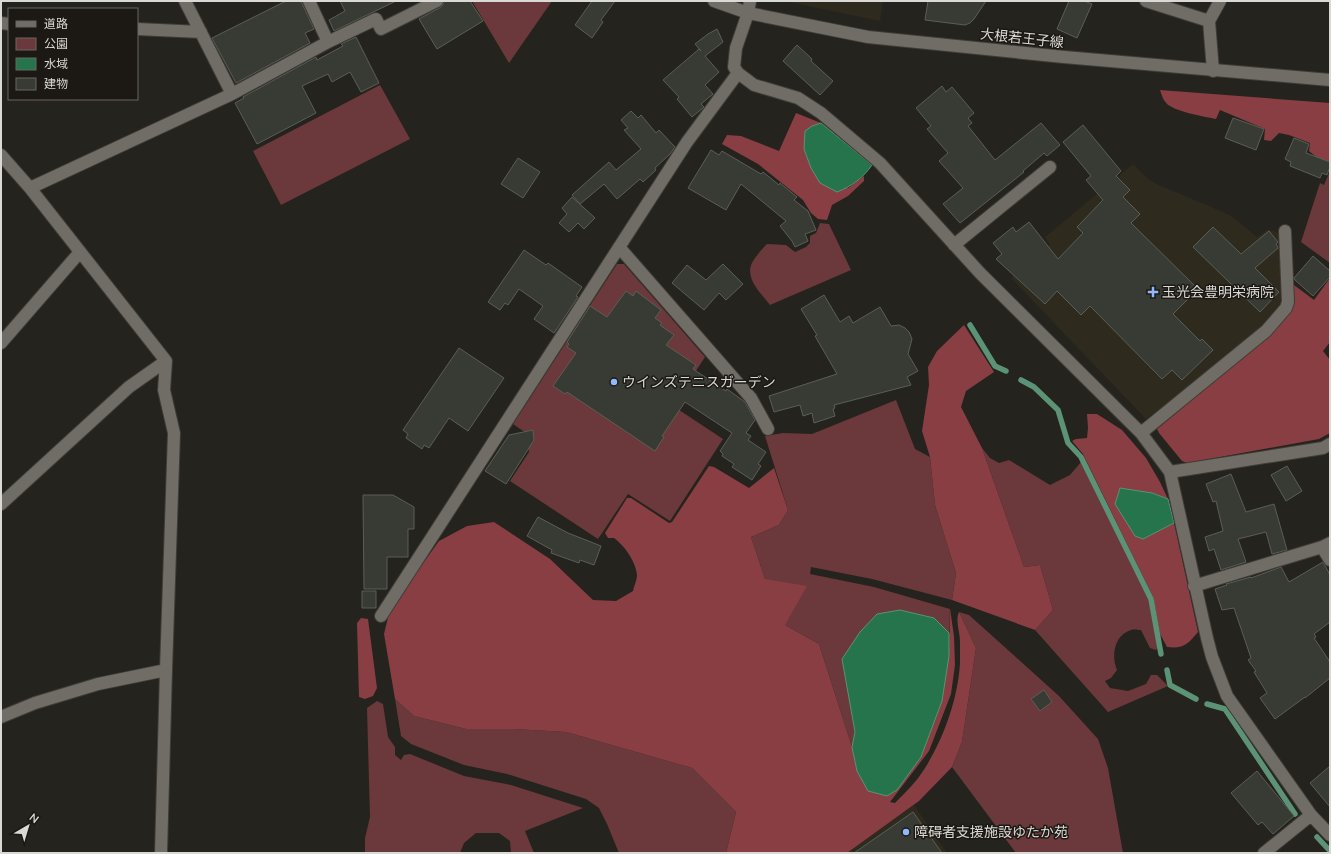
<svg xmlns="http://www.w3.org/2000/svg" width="1331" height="854" viewBox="0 0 1331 854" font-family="'Nunito Sans','Noto Sans JP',sans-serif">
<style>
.built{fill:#2f2a1e}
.green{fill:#6b383b}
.forest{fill:#883e43}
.water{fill:#25744c;stroke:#5c9275}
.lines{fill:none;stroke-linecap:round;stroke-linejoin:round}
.stream{stroke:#5c9275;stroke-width:5.5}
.building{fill:#383b34;stroke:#5b5e57}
.street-casing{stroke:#403d38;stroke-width:14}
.secondary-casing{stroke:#403d38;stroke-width:14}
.street{stroke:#706d66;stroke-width:12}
.secondary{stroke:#706d66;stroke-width:12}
.poi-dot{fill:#91b8fd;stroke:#1c1914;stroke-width:1.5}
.labels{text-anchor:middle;stroke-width:3;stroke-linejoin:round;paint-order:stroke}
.street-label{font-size:14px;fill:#dbd9d5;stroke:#1c1914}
.poi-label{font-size:14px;fill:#dbd9d5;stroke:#1c1914;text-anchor:start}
</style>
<rect width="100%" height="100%" fill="#25231d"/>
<path class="built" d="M789,1H883L880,21L789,2Z
M1133,164L1149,180L1159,185L1230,215L1257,237L1268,229L1279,233L1283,305L1262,328L1153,414L1146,419L1011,278L1050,245L1045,237Z
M914,805L947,853H847Z"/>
<path class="green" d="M472,1H552L509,63Z
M380,85L410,139L281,205L253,151Z
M1330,171V263L1301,242L1320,183L1324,185Z
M820,223L829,224L851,270L770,305C761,293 743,277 753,261C757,255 762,249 767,244L786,245L795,252L806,247L810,243V236L816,233Z
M617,264H624L705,357L673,406L723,439L670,521L628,494L598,539L510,481L529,452L526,433L513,424Z
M896,400L915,449L930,457L935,505L956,573L952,600L872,579L811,567L810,574L874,587L950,609L949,633L934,618L845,675L855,733L852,747L819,644L785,625L765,579L751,537L779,525L788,510L765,436L783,433L812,434Z
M982,448L990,458L999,463L1009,460L1050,485L1070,475L1081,462L1149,600L1158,647L1156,650L1150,648L1141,630C1138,630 1134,629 1131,630C1114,635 1111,656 1117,670L1111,678L1105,681L1110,688L1128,691L1146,684L1151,675H1157L1168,686L1108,712L1035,630L1053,610L1040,565L1024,567Z
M959,612L969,615L1059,696L1098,739L1108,768L1123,853H1016L952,767L962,742L976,648Z
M395,699L414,716L466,729H514L566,732L692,768L736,812L726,853H619L607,824L599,808L586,799L507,774L464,765L411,744L401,736Z
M377,701L383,704L388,737L395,747V755L401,760L404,755L410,754L464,776L511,785L583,808L525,831L534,853H511L510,841L499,833H476L464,843L460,853H365V838L370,817L367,708Z"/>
<path class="forest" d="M1160,90L1330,103V157L1328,164C1321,160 1314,156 1309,151L1310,143L1289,135L1279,133L1271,141L1264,140L1265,129L1220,110L1216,119C1205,117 1179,112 1170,106C1164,103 1162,96 1160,90Z
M796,113L821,123L812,126L848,188L864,176V181L848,196L832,205L827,220L818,219L811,213L803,200L758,164L722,144L727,135L741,136L779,151Z
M1330,278V342L1323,351L1330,360V433L1319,439L1187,463L1182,461L1159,433L1157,429L1270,335L1292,308L1290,282L1314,300Z
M964,325L994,372L966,391L961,407L982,448L1024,567L1040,565L1053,610L1035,630L952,600L956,573L935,505L930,457L922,431L929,385L928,367L937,351Z
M1087,414H1097L1122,430L1146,458L1160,482L1168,499L1152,493L1143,539L1174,523L1198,632C1188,644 1184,649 1167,647L1160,634L1153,597L1083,454L1072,441L1076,439L1087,438L1088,428Z
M709,466L714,467L749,488L774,468L788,510L779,525L751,537L765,579L807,586L785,625L819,644L852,747L857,771L949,656L950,609L954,636L955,665L951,694L929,751L890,802L895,803C906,792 917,781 925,768C944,738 958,698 960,663C960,656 960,649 960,642C960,631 955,621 959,612L976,648L962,742L952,767L919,801L847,853H726L736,812L692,768L566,732L514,729H466L414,716L395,699L384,634L390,609L439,541L467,526L494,522L550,559L593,600L616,601L633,591C634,586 637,580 637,575C636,562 624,545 614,538H608L605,533L627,498H631L669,523L672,522Z
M361,618L368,619L377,688L373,696L365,699L359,697L357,623Z"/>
<path class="water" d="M821,123L872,165C863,178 852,186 837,192L820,183L811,168L804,149L805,131L812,126Z
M1120,488L1152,493L1168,499L1174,523L1143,539L1135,536L1115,504Z
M900,610L934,618L949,633V656L942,701L921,757L897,790L887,796L868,791L857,771L852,747L855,732L842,659L860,632L877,614Z"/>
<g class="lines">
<path class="stream" d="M970,325L995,366L1006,371
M1021,380L1034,387L1058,410L1068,443L1081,457L1151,599L1161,654
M1167,670L1170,685L1196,699
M1207,704L1225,709L1295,814
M1317,837L1330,851"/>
</g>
<path class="building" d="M286,1H301L314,29L305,33L310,43L236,83L212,38Z
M340,1H396L334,31L329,20L345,11Z
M444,1H470L483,21L437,49L419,19L441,7L443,5Z
M592,1H615L601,20L603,22L592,38L575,25Z
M928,1H986L974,19L970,23L965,25L925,20Z
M1069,1H1084L1092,4L1077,38L1057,29Z
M717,29L723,42L705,56L719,72L705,85L713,94L701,104L704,107L692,117L677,99L679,97L663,80L699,49L701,51L695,44L708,34Z
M356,37L379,83L361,92L350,72L332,82L328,74L302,86L316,113L257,144L235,103L244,98L243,97L316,57L317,60L343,46L341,44Z
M797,45L812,59L811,61L833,81L820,95L783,61Z
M942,86L946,92L952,87L974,113L968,118L972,123L968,126L995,160L1041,123L1060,145L1047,156L1044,153L1023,171L1024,172L960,223L943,204L963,188L939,161L948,153L927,129L931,126L916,108Z
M631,111L638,118L641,115L656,133L659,130L675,147L670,154L655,168L656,170L643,182L640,179L617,199L604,184L580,204L572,195L609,162L616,170L641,149L624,130L628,128L621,120Z
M1233,118L1264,129L1256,150L1225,138Z
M1083,125L1121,171L1116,176L1130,190L1123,197L1140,214L1131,223L1198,289L1173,314L1200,341L1202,339L1213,350L1182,380L1172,370L1162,379L1090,306L1081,315L1057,291L1045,304L996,259L1002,254L993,243L1013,227L1016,232L1029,222L1058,259L1083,233L1077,227L1103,200L1086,180L1091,176L1063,142Z
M1294,138L1309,144L1306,153L1330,162V167L1327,175L1322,173L1320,178L1290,166L1291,162L1285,159Z
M711,150L719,155L722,151L761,174L763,172L779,185L780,183L797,197L794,200L808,211L816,230L805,234L808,241L795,247L792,241L780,226L786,221L741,184L726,210L688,188Z
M518,158L540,172L523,198L501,184Z
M572,197L595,218L584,229L578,223L569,232L559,223L567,214L562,208Z
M1213,227L1241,254L1269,231L1278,242L1276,244L1278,248L1255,268L1279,292L1260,312L1193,247Z
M524,250L546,265L548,263L582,287L576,296L578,297L554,333L534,319L543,306L519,289L508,305L505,303L500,310L488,302Z
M1313,256L1330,271V277L1313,296L1295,280L1294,278Z
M723,264L743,284L726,300L719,293L704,310L672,283L687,265L706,280Z
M626,291L633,296L636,291L661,310L655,318L662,323L660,325L674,335L666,345L696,365L693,369L726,391L727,389L745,402L755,420L746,433L751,436L748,440L766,452L758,464L761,466L752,480L732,467L734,464L722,456L723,454L720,451L732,433L685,402L662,436L664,437L655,451L567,392L565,394L553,386L576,353L567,347L569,344L567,342L590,306L607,317Z
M824,295L840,322L849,316L853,323L880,307L891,326L899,325L905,328L909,332L912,339L908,354L918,371L907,377L911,385L834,405L835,408L833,409L835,416L814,423L812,413L803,416L800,405L774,412L769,396L837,374L815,336L817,335L801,309Z
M459,348L504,378L468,431L449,418L429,448L424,445L422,449L406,438L408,434L403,430Z
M533,430L534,440L506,484L485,471L509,435Z
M1287,466L1302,491L1286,501L1271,475Z
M1231,474L1246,512L1274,504L1287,550L1272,554L1266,532L1238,539L1246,562L1221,570L1214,549L1209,551L1205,537L1223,531L1216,501L1213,502L1206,484Z
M363,495H393L414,507V529H408V557H387V589H364Z
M538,517L568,533L601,546L594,565L580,560L579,563L551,553L552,550L527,536Z
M1323,562L1330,575V622L1314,634L1316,637L1314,638L1330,662V678L1305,698V697L1275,719L1260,698L1267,693L1254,672L1256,671L1248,660L1251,658L1234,608L1222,610L1215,589L1227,585L1226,584L1251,577V578L1281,567L1289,582Z
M362,591H376V608H362Z
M1044,690L1052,702L1040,711L1031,699Z
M1330,766V807L1310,783Z
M1257,771L1294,816L1273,834L1262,822L1258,825L1231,793Z
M913,812L942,853H854Z"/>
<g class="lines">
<g class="street-casing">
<path id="street" d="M185,1L232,94
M750,1L748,13L736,48L734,67L738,73L754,85L798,98L821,113L880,163L980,273L1141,433L1170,472L1207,638L1212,657L1227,696L1311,815L1330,835
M1146,1L1209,21L1220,1
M1209,21L1213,71
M1,23L9,24
M137,29L201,32
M328,42L376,19L381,29L437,1
M1,155L30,188L166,361L164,390L174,433L166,670L161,853
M30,188L232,94L328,42L309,1
M954,245L1050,167
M619,247L751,398L768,429
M1,343L80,252
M1141,433L1266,331L1286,308L1288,302L1285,231
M1170,472L1323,448L1330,444
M1,504L129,387L166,361
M1322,547L1330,560
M1194,586L1322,547L1330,543
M381,616L687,142L738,73
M1,717L35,703L98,684L166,670
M1264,853L1311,815"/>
</g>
<g class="secondary-casing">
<path id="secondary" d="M714,1L748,13L868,37L1064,57L1330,80"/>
</g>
<use href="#street" class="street"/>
<use href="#secondary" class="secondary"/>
</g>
<g class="poi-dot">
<path d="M1151 286h4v4h4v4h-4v4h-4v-4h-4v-4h4z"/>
<circle cx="614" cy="382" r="4"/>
<circle cx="906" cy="832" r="4"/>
</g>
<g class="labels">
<g class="street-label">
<text transform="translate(1022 38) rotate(6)" y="5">大根若王子線</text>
</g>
<g class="poi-label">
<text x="1162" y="297">玉光会豊明栄病院</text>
<text x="622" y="387">ウインズテニスガーデン</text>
<text x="914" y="837">障碍者支援施設ゆたか苑</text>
</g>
</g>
<rect width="1331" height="854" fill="none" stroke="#dbd9d5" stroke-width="4"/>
<rect x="8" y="8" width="130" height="92" fill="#1c1914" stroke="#686661"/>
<rect x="16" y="21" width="20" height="6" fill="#706d66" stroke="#686661"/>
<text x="44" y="28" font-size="12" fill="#dbd9d5">道路</text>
<rect x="16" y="38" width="20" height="12" fill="#6b383b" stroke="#686661"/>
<text x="44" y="48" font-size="12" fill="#dbd9d5">公園</text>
<rect x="16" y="58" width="20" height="12" fill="#25744c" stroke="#686661"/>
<text x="44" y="68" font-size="12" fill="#dbd9d5">水域</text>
<rect x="16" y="78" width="20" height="12" fill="#383b34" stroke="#686661"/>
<text x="44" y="88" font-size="12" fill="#dbd9d5">建物</text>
<g transform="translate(28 826) rotate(38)" stroke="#1c1914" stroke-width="3" paint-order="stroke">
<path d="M0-3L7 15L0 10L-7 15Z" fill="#dbd9d5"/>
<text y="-6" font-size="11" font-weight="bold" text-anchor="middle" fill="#dbd9d5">N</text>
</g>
</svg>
